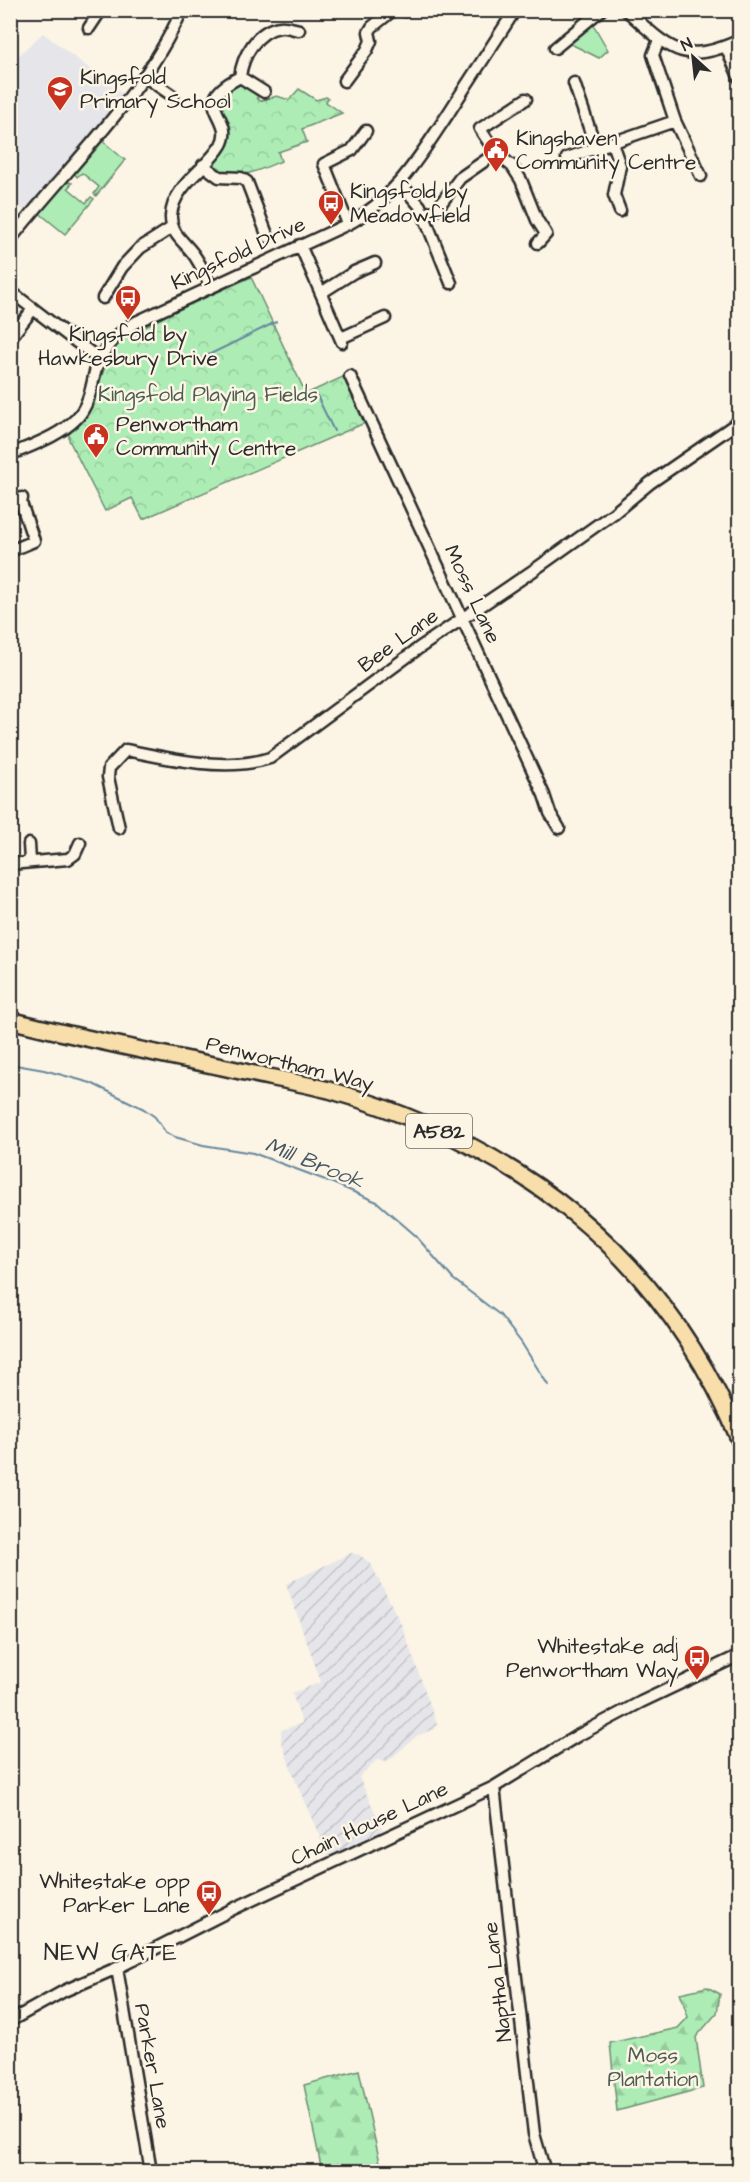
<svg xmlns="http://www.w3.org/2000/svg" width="750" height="2182" viewBox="0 0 750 2182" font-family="'Architects Daughter',sans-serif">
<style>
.built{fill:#e6e6ea}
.industrial{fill:url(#industrial-furrows)}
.grass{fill:#adedb5;stroke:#6c8c70;stroke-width:1.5}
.forest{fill:url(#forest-firs);stroke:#6c8c70;stroke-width:1.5}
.park{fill:url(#park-crowns);stroke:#6c8c70;stroke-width:1.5}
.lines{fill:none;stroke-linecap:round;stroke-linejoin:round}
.stream{stroke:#65879e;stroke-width:2}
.minor-casing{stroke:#2b2b2b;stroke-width:15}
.highway-casing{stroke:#2b2b2b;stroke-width:20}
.minor{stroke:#fcf5e5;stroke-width:10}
.highway{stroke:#f8deab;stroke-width:15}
.labels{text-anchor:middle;stroke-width:5;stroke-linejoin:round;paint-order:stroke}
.shield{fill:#fcf5e5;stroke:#6a6863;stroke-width:1.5}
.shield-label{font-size:20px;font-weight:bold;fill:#2b2b2b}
.poi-label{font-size:21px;fill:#2b2b2b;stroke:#fcf5e5;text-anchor:start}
.street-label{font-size:21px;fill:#2b2b2b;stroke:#fcf5e5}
.park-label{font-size:21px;fill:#4c5c4e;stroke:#fcf5e5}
.water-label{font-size:22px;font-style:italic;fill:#485964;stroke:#fcf5e5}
.quarter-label{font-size:24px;letter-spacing:1.5px;fill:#2b2b2b;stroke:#fcf5e5}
</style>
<defs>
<pattern id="industrial-furrows" width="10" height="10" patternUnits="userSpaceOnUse" patternTransform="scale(1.5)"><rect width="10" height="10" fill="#e6e6ea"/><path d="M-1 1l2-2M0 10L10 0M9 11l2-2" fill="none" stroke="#c5c5c9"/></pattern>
<pattern id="forest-firs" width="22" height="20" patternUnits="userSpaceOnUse" patternTransform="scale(1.5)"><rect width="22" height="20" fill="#adedb5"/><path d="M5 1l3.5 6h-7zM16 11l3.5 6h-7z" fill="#95cb9c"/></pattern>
<pattern id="park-crowns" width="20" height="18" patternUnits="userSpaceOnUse" patternTransform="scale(1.5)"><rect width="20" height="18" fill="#adedb5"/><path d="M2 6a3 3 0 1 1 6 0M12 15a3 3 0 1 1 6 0" fill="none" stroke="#95cb9c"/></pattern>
</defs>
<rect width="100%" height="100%" fill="#fcf5e5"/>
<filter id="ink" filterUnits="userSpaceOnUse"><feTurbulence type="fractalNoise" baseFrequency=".0167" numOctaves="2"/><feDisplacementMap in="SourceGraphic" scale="12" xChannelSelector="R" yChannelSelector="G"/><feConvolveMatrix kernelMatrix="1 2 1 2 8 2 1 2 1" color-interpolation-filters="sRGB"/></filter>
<g filter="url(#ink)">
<path class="built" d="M43,33L124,95L24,211L11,200V62Z"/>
<path class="industrial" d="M351,1553L360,1555L371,1564L402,1626L437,1724L435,1729L417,1736L387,1762L377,1760L359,1777L383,1830L328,1856L295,1780L281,1741V1730L302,1723L292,1693L321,1682L286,1584Z"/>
<path class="grass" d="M593,24L608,50L599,58L569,43Z
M100,139L125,160L96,196L94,194L99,187L82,173L77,177L73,171Z
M64,181L72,183L68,188L86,203L91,197L94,199L65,234L38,212Z"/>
<path class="forest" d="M707,1987L720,1994L717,2013L696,2037L703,2088L617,2111L610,2043L678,2028L688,2017L680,1993Z
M359,2070L382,2171H322L304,2085Z"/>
<path class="park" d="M241,82L258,92L257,98L260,101L277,96L289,100L299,89L316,100L326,97L328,98L326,102L342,113L302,129L307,142L278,152L281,161C260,170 235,183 213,168V163C231,145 228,127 220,105L225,91Z
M251,277L306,394L345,376L367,422L143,519L132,498L105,511L69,440V434L87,415L94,400L105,366L119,341L167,315Z"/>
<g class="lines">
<path class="stream" d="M194,362L276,322
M315,392L334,431
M10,1064L44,1070L91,1083L144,1109L155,1117L166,1133L175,1137L203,1145L253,1153L328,1181L377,1202L415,1235L453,1279L500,1315L521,1342L548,1385"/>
<g class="minor-casing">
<path id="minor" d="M404,10L405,11
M626,10C669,48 682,67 740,40
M89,28L101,10
M659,40L653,55L675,121L701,176
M726,47L740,79
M555,48L601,10
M144,76L173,96
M240,77L264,92
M344,81L367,50L371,41L369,32L372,27L393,10
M574,83L596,148
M526,99L480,129L496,153L512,166L521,180L537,220L546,234L538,243
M612,143L620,166L614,195L620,211
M567,158L675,121
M203,165L219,177L241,178L247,182L268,237
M400,183L420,206L451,283
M424,214L436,210L460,178L496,153
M348,224L324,164L352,150L366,131
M10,240C69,165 143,98 182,10
M300,245L342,342
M211,287C206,277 202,267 196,258C187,243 170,235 171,216C173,185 207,169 221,145C237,116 186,105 240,77C242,57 257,30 280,27C286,26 293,29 299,30
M10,291L100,360
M321,293L354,272L375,263
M103,298L122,267L140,248L173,227
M12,336L33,309
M341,338L385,318
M350,376L544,795L550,813L559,828
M10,455C32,445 59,436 76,419C87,408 91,391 94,376C99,352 116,334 136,322L348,224C394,200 420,156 448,114C470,79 493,45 515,10
M10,551L34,541L21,503L22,498
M119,828L108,777L109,768L126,750C168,759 228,772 270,758L419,648L534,570L614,513L650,483L740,421
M29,844L30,861
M10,864L68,859L75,854L80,843
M494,1787L534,2134L545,2172
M117,1968L151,2172
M10,2021L64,1991L117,1968L231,1910L494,1787L577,1736L641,1702L740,1655"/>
</g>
<g class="highway-casing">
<path id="highway" d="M10,1020C88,1040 167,1055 245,1072C273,1078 301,1083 329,1090C520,1145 663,1255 740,1441"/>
</g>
<use href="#minor" class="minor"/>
<use href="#highway" class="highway"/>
</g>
</g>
<defs>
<g id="school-pin" transform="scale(1.35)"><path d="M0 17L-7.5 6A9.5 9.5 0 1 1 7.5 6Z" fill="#c8321e" stroke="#fcf5e5"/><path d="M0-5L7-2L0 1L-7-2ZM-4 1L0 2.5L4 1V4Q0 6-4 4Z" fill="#fff"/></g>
<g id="civic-pin" transform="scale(1.35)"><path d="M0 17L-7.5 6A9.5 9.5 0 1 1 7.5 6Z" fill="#c8321e" stroke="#fcf5e5"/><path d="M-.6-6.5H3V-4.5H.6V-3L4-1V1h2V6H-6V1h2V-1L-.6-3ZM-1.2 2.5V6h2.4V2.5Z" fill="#fff"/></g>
<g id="bus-pin" transform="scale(1.35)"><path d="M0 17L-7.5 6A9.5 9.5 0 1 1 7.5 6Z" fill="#c8321e" stroke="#fcf5e5"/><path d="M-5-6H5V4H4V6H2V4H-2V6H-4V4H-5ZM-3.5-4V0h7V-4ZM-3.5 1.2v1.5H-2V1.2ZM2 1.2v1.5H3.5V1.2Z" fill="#fff"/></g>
</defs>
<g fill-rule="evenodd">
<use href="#school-pin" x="60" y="89"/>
<use href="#civic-pin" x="496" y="150"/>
<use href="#bus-pin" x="331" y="203"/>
<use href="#bus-pin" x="128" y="298"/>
<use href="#civic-pin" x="96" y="436"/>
<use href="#bus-pin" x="697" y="1658"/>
<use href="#bus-pin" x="209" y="1893"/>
</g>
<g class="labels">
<rect class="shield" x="406" y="1114" width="66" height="34" rx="4.5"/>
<g class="shield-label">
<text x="439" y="1138">A582</text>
</g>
<g class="poi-label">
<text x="80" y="84">Kingsfold<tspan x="80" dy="24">Primary School</tspan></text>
<text x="516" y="145">Kingshaven<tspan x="516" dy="24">Community Centre</tspan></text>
<text x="350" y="198">Kingsfold by<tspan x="350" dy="24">Meadowfield</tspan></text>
<text x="128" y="341" text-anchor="middle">Kingsfold by<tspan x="128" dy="24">Hawkesbury Drive</tspan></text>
<text x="116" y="431">Penwortham<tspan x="116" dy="24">Community Centre</tspan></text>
<text x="678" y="1653" text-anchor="end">Whitestake adj<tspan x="678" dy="24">Penwortham Way</tspan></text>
<text x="190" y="1888" text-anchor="end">Whitestake opp<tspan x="190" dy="24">Parker Lane</tspan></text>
</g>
<g class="street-label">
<text transform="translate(238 253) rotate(-25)" y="7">Kingsfold Drive</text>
<text transform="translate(473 594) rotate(65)" y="7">Moss Lane</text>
<text transform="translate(398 640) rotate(-36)" y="7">Bee Lane</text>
<text transform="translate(290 1063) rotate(14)" y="7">Penwortham Way</text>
<text transform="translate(369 1823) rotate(-25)" y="7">Chain House Lane</text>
<text transform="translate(497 1982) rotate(-97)" y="7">Naptha Lane</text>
<text transform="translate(153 2066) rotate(80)" y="7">Parker Lane</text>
</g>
<g class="park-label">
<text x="208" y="401">Kingsfold Playing Fields</text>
<text x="653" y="2062">Moss<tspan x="653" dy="24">Plantation</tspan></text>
</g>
<g class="water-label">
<text transform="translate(315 1162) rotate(22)" y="8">Mill Brook</text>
</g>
<g class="quarter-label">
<text x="111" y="1960">NEW GATE</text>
</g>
</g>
<rect width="750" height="2182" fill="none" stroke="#fcf5e5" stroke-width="36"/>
<rect x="18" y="18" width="714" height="2146" fill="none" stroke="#2b2b2b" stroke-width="2" filter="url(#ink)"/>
<g transform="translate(693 57) rotate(333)" stroke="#fcf5e5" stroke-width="4.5" paint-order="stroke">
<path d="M0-4.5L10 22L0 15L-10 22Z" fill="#2b2b2b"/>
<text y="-9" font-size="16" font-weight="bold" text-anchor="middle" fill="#2b2b2b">N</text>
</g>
</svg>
